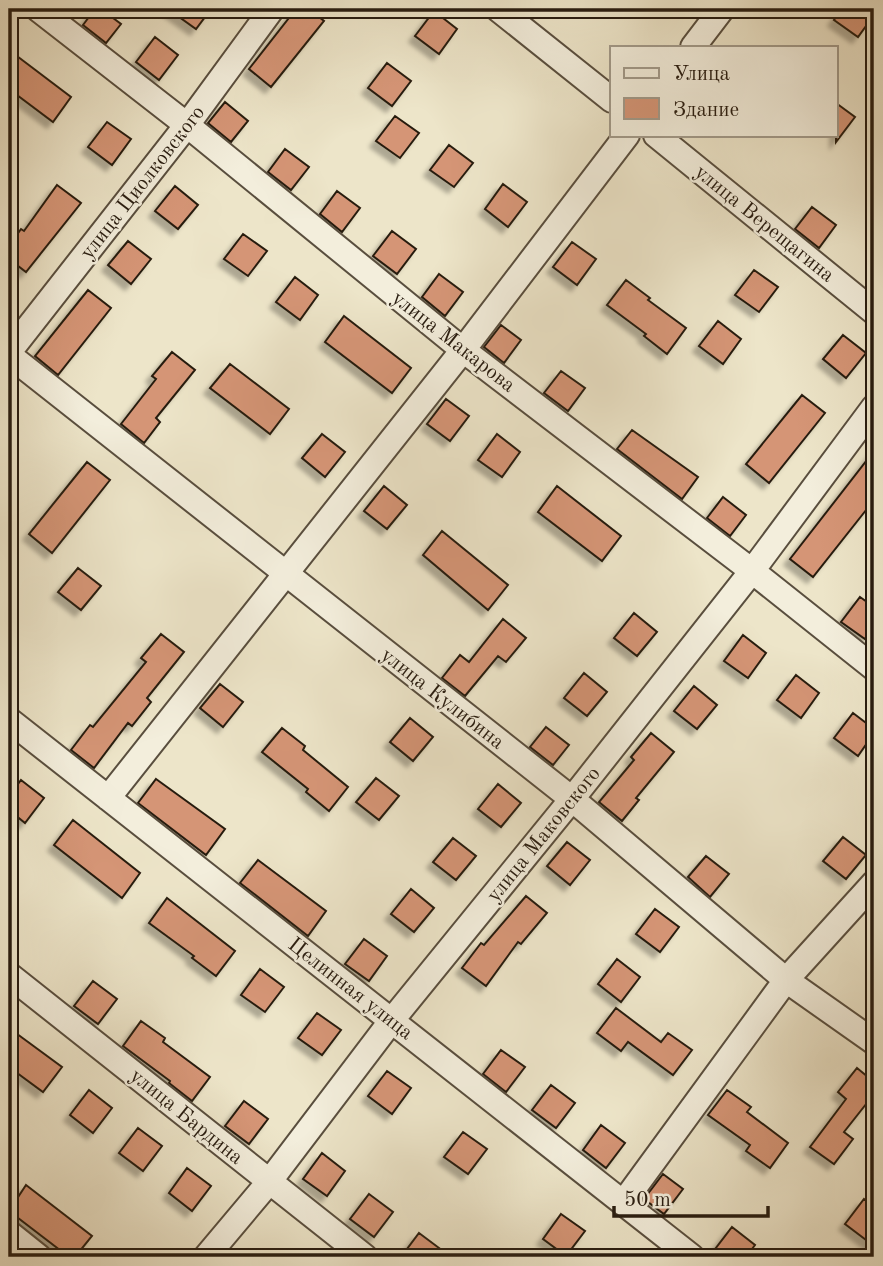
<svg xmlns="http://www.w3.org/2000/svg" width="883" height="1266" viewBox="0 0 883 1266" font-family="'Old Standard TT',serif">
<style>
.building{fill:#d59576;stroke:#281c10;stroke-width:2;filter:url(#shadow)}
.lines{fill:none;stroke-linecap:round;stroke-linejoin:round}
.minor-casing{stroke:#594e3e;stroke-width:28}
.minor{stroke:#f3eedc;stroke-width:24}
.labels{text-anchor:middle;stroke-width:5;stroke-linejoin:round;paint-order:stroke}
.street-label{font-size:21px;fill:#281c10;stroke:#f3eedc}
</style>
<defs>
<filter id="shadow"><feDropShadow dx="-6" dy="6" stdDeviation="2" flood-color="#0004"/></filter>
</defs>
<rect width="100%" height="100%" fill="#ede5c9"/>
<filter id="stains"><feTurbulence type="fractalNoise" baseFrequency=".00286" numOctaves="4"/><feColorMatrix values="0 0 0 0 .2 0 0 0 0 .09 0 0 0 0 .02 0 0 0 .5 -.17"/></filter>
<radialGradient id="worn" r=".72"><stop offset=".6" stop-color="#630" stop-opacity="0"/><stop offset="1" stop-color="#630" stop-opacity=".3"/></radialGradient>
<path class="building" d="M95,9H101L121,24L106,43L83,25Z
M168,9H211L196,29Z
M296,9H309L324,21L271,87L249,69Z
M842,9H874V15L858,37L834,20Z
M434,11L457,29L439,54L415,36Z
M155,37L178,55L159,80L136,62Z
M9,50L71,97L53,122L9,89Z
M387,63L411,81L392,106L368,88Z
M225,102L248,121L231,142L208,123Z
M836,103L855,117L836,142Z
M395,116L419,133L400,158L376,141Z
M107,122L131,139L112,165L88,147Z
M449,145L473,163L454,187L430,170Z
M285,149L309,167L291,190L268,172Z
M503,184L527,202L508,227L485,209Z
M57,185L81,203L26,272L9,259V246L21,229L24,231Z
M175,186L198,205L178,229L155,211Z
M337,191L360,208L342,232L320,214Z
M812,207L836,225L819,248L795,229Z
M392,231L416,249L397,274L373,256Z
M243,234L267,251L248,276L224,259Z
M128,241L151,259L131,284L108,265Z
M572,242L596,259L577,285L553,267Z
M754,270L778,287L759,312L735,295Z
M439,274L463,292L445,316L422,297Z
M295,277L318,295L300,320L276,302Z
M626,280L650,298L648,300L686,328L667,354L644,336L646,334L607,305Z
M88,290L111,308L58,375L35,356Z
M344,316L411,368L392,393L325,342Z
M718,321L741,339L723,364L699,346Z
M501,325L521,340L504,363L484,347Z
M843,335L866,353L846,378L823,359Z
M172,352L195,370L156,418L160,422L144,443L121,424L156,379L152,376Z
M230,364L289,409L270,434L210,388Z
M561,371L585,388L568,411L544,393Z
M802,395L825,413L769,483L746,464Z
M446,399L469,416L450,441L427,424Z
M632,430L698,477L682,499L617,449Z
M322,434L345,452L325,477L302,458Z
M497,434L520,452L502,477L478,460Z
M874,451V500L813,577L790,559Z
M87,462L110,480L52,553L29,534Z
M384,486L407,505L387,529L364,511Z
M557,486L621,536L602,561L538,512Z
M723,497L746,515L730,536L707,518Z
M442,531L508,585L488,610L423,555Z
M78,568L101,586L81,610L58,592Z
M860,597L874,607V626L865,639L841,622Z
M634,613L657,632L637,656L614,638Z
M503,619L526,638L506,662L498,656L465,696L442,678L460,655L469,662Z
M161,634L184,652L147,698L151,702L132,726L128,723L94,768L71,750L90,725L93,727L146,662L141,658Z
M743,635L766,653L748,678L724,661Z
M584,673L607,692L587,716L564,698Z
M796,675L819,693L801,718L777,700Z
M220,684L243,702L223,727L200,708Z
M694,686L717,705L697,729L674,711Z
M853,713L874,729V733L858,756L834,738Z
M410,718L433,737L413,761L390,742Z
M546,727L569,745L553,765L530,747Z
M282,728L305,746L303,750L348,787L329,811L306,792L308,789L262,752Z
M651,733L674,752L636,798L639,800L622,821L599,802L634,760L631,757Z
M376,778L399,796L379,820L356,802Z
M156,779L225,829L206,855L138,803Z
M21,780L44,798L25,823L9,810V796Z
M498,784L521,803L501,827L478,809Z
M73,820L140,873L122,898L54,845Z
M843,837L866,855L846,879L823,861Z
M453,838L476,856L456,880L433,862Z
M567,842L590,860L570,885L547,866Z
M706,856L729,874L710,897L688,877Z
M258,860L326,911L308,936L240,883Z
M411,889L434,908L414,932L391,914Z
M526,896L547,913L521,944L518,942L486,986L462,968L481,943L484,945Z
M167,898L235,951L216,976L192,958L194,956L149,923Z
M655,909L679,927L660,952L636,934Z
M364,939L387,956L369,981L345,964Z
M617,959L640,977L621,1002L598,984Z
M260,969L284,987L265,1012L241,995Z
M93,981L117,999L98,1024L74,1006Z
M616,1008L661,1042L668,1033L692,1050L673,1075L628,1042L621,1051L597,1033Z
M317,1013L341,1030L322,1055L298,1038Z
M141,1021L165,1038L163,1042L210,1077L192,1101L169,1083L170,1081L123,1046Z
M9,1028L62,1067L43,1092L9,1067Z
M501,1050L525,1067L506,1092L483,1074Z
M857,1068L874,1082V1094L844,1132L853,1139L834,1164L810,1147L846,1099L838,1092Z
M387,1071L411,1088L392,1114L368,1096Z
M551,1085L575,1103L556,1128L532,1110Z
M89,1090L112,1108L93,1133L70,1115Z
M727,1090L751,1107L747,1112L788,1143L770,1168L746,1151L750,1145L708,1115Z
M244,1101L268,1119L249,1144L225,1126Z
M601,1125L625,1143L606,1168L583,1150Z
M138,1128L162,1146L143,1171L119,1153Z
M463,1132L487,1149L468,1174L444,1157Z
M322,1153L345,1171L327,1196L303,1179Z
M187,1168L211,1186L192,1211L169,1193Z
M663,1174L683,1189L664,1214L644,1199Z
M26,1185L92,1236L75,1257H69L9,1211Z
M369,1194L393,1212L374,1237L350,1219Z
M864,1199L874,1207V1246L845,1224Z
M561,1214L585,1231L566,1256L543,1239Z
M732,1227L755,1245L746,1257H709Z
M419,1233L451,1257H401Z"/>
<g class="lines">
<g class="minor-casing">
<path id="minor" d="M38,9L187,125L463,350L752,571L874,668
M498,9L612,100
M693,47L722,9
M656,135L874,312
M9,352L187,125L272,9
M9,355L572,799L786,980L874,1042
M9,720L692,1257
M108,798L463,350L627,135
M9,975L365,1257
M623,1203L786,980L874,883
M9,1233L39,1257
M206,1257L269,1182L392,1020L572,799L752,571L874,407"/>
</g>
<use href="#minor" class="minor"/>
</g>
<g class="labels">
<g class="street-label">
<text transform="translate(142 182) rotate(-52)" y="7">улица Циолковского</text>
<text transform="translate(765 223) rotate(39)" y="7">улица Верещагина</text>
<text transform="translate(454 341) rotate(38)" y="7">улица Макарова</text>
<text transform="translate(443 698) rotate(38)" y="7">улица Кулибина</text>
<text transform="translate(543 834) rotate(-51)" y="7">улица Маковского</text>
<text transform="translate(351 988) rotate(38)" y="7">Целинная улица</text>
<text transform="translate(187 1116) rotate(39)" y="7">улица Бардина</text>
</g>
</g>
<rect width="883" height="1266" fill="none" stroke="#ede5c9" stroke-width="35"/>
<rect x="10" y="10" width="862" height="1245" fill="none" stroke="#281c10" stroke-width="3.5"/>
<rect x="18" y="18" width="848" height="1231" fill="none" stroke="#281c10" stroke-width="2"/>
<rect x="610" y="46" width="228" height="91" fill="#f3eedc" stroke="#a29a8a" stroke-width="2"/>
<rect x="624" y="68" width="35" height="10" fill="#f3eedc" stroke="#a29a8a" stroke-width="2"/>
<text x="673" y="80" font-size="21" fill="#281c10">Улица</text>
<rect x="624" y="98" width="35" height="21" fill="#d59576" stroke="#a29a8a" stroke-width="2"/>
<text x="673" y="116" font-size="21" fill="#281c10">Здание</text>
<path d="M614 1206v10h154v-10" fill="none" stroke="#281c10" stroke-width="3.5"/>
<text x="624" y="1206" font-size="21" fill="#281c10" stroke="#f3eedc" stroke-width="5" paint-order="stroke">50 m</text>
<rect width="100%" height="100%" filter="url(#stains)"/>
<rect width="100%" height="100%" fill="url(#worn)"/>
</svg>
